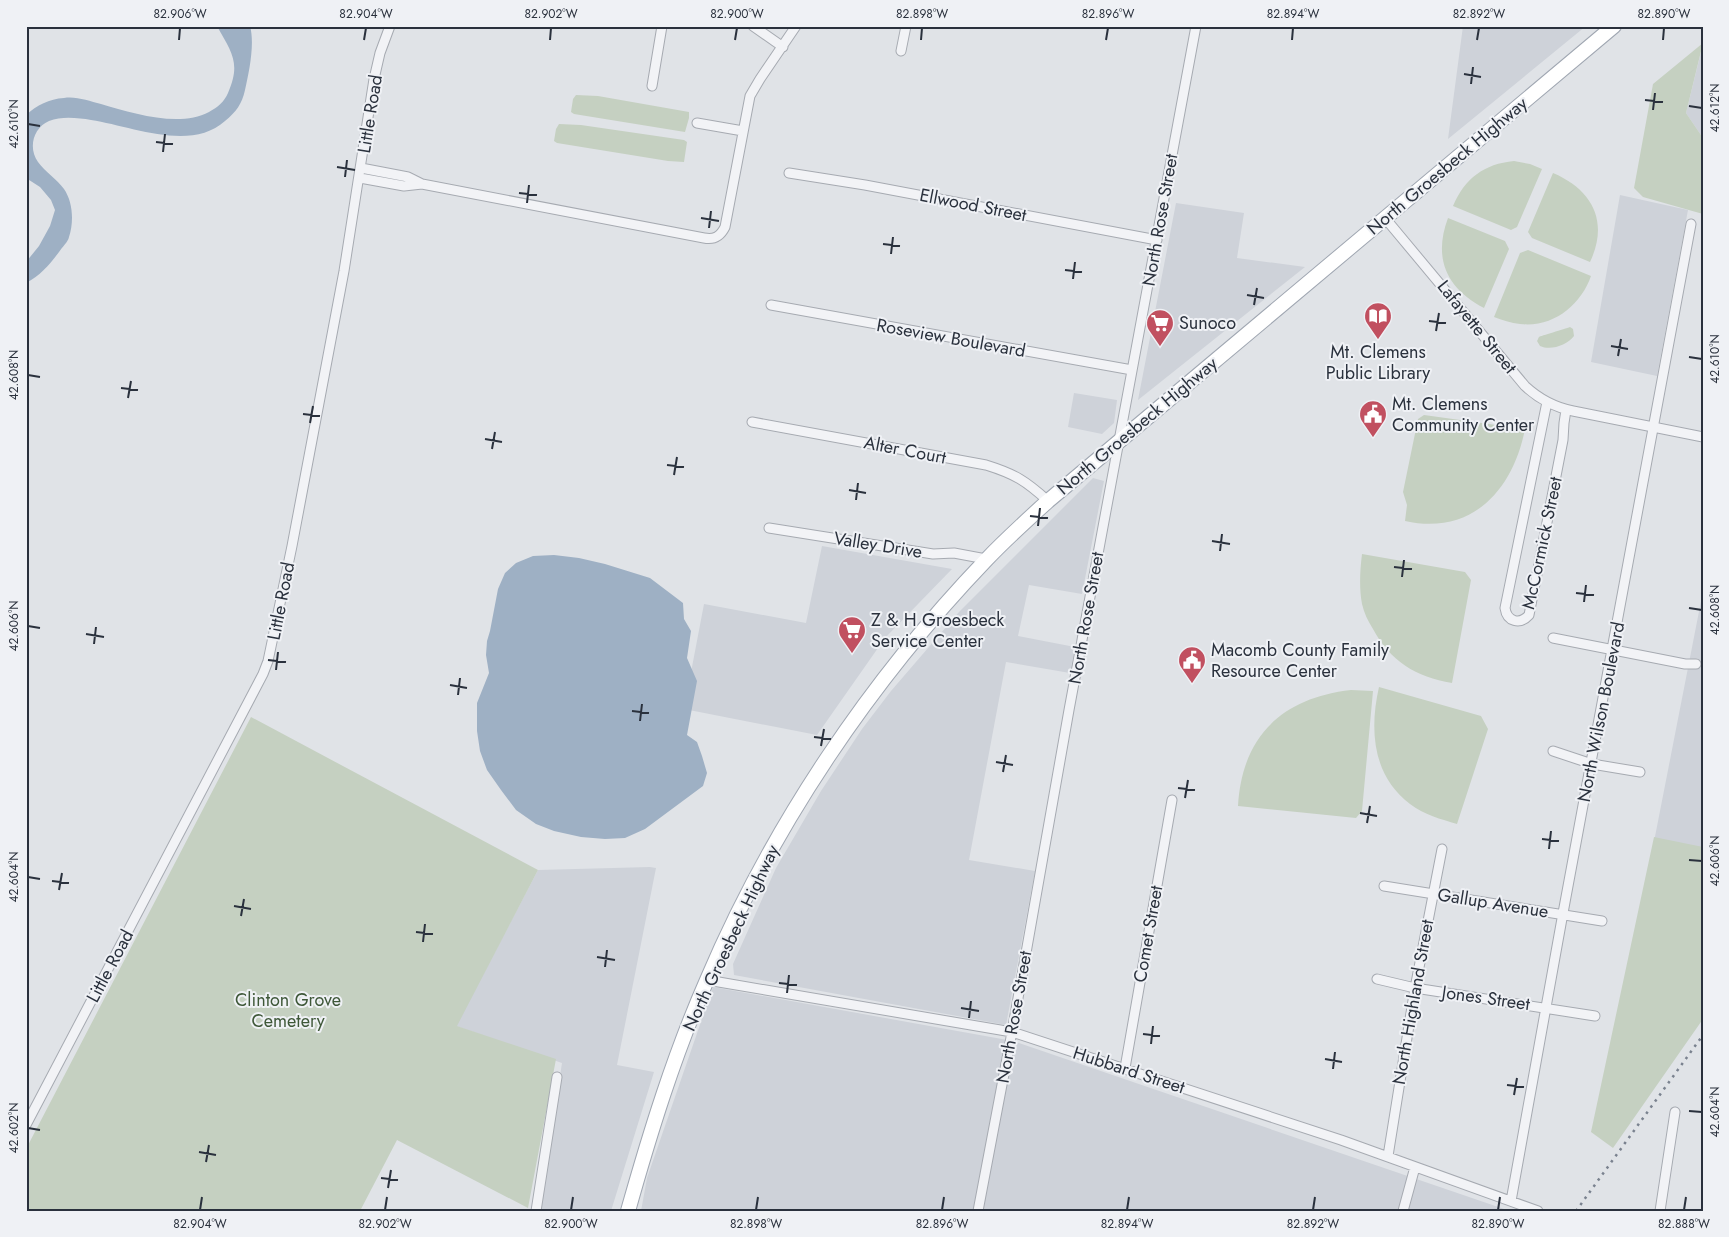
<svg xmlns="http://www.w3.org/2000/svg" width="1729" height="1237" viewBox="0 0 1729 1237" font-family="Jost,sans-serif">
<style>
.built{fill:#ced2d9}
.green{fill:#c5d0c1}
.water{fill:#9eb0c4}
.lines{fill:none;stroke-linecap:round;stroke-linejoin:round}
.minor-casing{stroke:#a6aab1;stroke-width:11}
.primary-casing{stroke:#a0a7b2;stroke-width:16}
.minor{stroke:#f2f3f6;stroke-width:9}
.primary{stroke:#fff;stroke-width:14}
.rail{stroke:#7a828f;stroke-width:2.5;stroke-dasharray:2.5 5;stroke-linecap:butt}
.ticks{fill:none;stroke:#2a313d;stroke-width:2}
.labels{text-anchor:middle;stroke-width:4;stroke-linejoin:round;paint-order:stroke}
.street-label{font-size:18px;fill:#2a313d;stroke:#eff1f5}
.poi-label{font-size:18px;fill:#2a313d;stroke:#eff1f5;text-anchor:start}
.park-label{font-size:18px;fill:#3e5738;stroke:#eff1f5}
.neatline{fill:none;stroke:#2a313d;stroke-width:2}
.ticks-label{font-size:12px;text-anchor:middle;fill:#2a313d}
</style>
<rect width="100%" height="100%" fill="#e0e3e7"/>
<path class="built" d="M1463,26H1586L1448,139Z
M1703,44V138L1686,113Z
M1620,195L1688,210L1657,376L1591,362Z
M1176,203L1244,213L1237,258L1305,267L1138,400Z
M1074,393L1117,400L1114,423L1102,434L1068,427Z
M1093,478L1104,481L1082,594L1029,585L1018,636L1075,647L1070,673L1006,662L969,860L1035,871L1006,1025L734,975L733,964L776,868L821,791L862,729L891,691L959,612Z
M822,546L952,569L885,638L817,735L684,709L704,604L806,623Z
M1703,591V909L1643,898Z
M650,867L656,868L617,1065L654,1072L611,1211H539L562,1063L456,1026L538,870Z
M713,987L1013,1041L1510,1211H641L647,1178Z"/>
<path class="green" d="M1703,43L1686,113L1703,138V214L1643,197L1634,188L1653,84Z
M576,95L598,96L689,112V118L685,132L574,114L571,112L573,99Z
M559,124L581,125L684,140L687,142L684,162L668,161L557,143L554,141L556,129Z
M1514,161L1530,164L1542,169L1517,227L1511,230L1453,206C1465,178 1484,164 1514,161Z
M1553,173C1593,190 1609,222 1590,262L1532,238L1528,232Z
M1448,218L1505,241L1509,249L1484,308C1446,288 1433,258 1448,218Z
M1528,250L1591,276C1581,305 1553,328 1520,324C1511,323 1502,320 1494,317L1520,253Z
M1570,327L1573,329L1574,336C1567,345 1551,351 1540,346L1537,341C1538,340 1538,338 1539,337C1540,336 1565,329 1570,327Z
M1424,415L1525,429C1513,490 1472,536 1405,521L1407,505L1403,492L1418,419Z
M1362,554L1465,572L1471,580L1452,683C1416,677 1390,661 1373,629C1368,621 1364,613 1362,604C1359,588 1360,570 1362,554Z
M1379,687L1481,716L1488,729L1457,824C1441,819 1424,815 1410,804C1373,776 1369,731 1379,687Z
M1351,690L1373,691L1362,811L1356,818L1238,806C1242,736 1282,698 1351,690Z
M251,717L538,870L457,1026L556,1059L528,1208L397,1140L360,1211H26V1149Z
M1654,837L1703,847V1019L1613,1148L1591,1132Z"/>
<path class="water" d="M217,26H250C255,44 249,72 245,90C242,104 236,112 225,121C191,152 131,126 91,120C78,118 62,116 49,121C33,128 28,148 38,162C45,172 57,179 64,189C73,202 74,222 69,237C68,242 62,247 59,252C50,264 40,276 26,283V262L39,246L50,226L55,210L51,200L40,187L26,178V115C37,105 49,99 64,98C76,96 89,101 101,104C132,113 179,128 209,112C218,107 224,102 228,93C241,63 232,53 217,26Z
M554,555L579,558L605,564L650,578L683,603L684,619L691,631L687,658L697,681L687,735L697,742L702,756L707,773L703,786L645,829L625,838L605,839L581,837L554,831L536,824L516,810L501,790L487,770L480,751L477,731V703L489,673L486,655L487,641L490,631L498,589L505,573L516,563L533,556Z"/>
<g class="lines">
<g class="minor-casing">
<path id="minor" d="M753,26L783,47
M901,51L906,26
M652,86L662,26
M697,123L743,131
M789,173L865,185L1157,240
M360,178L404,186L422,184L408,177L361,168
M422,184L704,238C714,240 720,237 725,227L750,96L760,79L796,26
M1385,218L1525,386C1539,399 1554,407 1573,411L1703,437
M771,305L1132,370
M1547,402L1505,608C1507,622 1520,625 1529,615L1563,440L1564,423L1566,410
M752,422L986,465C1015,474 1026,481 1048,501
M769,528L933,554L954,553L986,559
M1553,638L1685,664H1696
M1553,751L1592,764L1640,772
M1384,886L1602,921
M1377,979L1415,988L1595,1016
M707,980L1012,1032L1341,1140L1538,1211
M1125,1068L1172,800
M26,1125L263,674L268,661L292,546L344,271L374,79L380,53L390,26
M1388,1156L1415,988L1442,849
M1511,1201L1563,913L1691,224
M536,1211L557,1077
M978,1211L1012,1032L1069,710L1196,26
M1403,1211L1415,1167
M1660,1211L1675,1112"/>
</g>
<g class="primary-casing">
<path id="primary" d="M628,1211C650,1133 674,1055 707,980C773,825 870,681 987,559C1006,539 1027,520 1048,501L1614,26"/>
</g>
<use href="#minor" class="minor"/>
<use href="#primary" class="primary"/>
<path class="rail" d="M1576,1211L1703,1035"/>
</g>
<path class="ticks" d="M179,40L180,28M364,40L366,28M550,40L551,28M735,40L737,28M921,40L922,28M1106,40L1108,28M1292,40L1293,28M1477,40L1479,28M1663,40L1664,28M1464,74L1481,77M1471,84L1473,67M1645,100L1663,102M1689,106L1702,108M1653,110L1655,93M28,124L40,126M156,142L173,144M163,152L165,134M337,167L355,170M345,177L347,160M519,193L537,195M527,203L529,185M701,218L719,221M709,228L711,211M883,244L900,246M891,254L893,237M1065,270L1082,272M1073,279L1075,262M1247,295L1264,298M1254,305L1257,288M1429,321L1446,323M1436,331L1439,313M1611,346L1628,349M1618,356L1621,339M1689,357L1702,359M28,375L40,377M121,388L138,390M128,398L131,381M303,414L320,416M310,423L313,406M485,439L502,442M492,449L495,432M667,465L684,467M674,475L677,457M849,490L866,493M856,500L858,483M1030,516L1048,518M1038,526L1040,508M1212,541L1230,544M1220,551L1222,534M1394,567L1412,569M1402,577L1404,560M1576,593L1594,595M1584,602L1586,585M1689,608L1702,610M28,626L40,628M86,634L104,637M94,644L96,627M268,660L286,662M276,670L278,652M450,685L467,688M458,695L460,678M632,711L649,713M640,721L642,704M814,737L831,739M821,746L824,729M996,762L1013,765M1003,772L1006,755M1178,788L1195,790M1185,798L1188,780M1360,813L1377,816M1367,823L1370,806M1542,839L1559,841M1549,849L1551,831M1689,860L1702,861M28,877L40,879M52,881L69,883M59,890L62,873M234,906L251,909M241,916L244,899M416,932L433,934M423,942L425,924M597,957L615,960M605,967L607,950M779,983L797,985M787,993L789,975M961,1008L979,1011M969,1018L971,1001M1143,1034L1160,1036M1151,1044L1153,1026M1325,1059L1342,1062M1333,1069L1335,1052M1507,1085L1524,1087M1514,1095L1517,1078M1689,1111L1702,1112M28,1128L40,1130M199,1152L216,1155M206,1162L209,1145M381,1178L398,1180M388,1188L391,1170M200,1210L202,1197M385,1210L387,1197M571,1210L573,1197M756,1210L758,1197M942,1210L944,1197M1127,1210L1129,1197M1313,1210L1315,1197M1498,1210L1500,1197M1684,1210L1686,1197"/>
<defs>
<g id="library-pin" transform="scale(1.4375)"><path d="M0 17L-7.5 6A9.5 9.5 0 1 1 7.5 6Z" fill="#c15060" stroke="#eff1f5"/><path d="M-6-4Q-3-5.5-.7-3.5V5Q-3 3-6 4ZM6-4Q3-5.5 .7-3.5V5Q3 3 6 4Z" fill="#fff"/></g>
<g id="supermarket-pin" transform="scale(1.4375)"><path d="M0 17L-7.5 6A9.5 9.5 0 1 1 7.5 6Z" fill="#c15060" stroke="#eff1f5"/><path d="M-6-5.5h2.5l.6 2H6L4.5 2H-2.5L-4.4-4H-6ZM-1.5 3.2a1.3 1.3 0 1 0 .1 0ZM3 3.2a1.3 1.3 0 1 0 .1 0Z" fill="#fff"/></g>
<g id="civic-pin" transform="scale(1.4375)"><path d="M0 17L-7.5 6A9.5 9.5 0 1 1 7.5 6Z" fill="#c15060" stroke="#eff1f5"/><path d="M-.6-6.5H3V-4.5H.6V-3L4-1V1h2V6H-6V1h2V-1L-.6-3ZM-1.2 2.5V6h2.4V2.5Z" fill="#fff"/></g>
</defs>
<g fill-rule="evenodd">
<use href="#library-pin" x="1378" y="316"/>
<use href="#supermarket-pin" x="1160" y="323"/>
<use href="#civic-pin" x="1373" y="414"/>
<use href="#supermarket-pin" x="852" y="630"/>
<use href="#civic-pin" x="1192" y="660"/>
</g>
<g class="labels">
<g class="street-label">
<text transform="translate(370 114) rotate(-81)" y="6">Little Road</text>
<text transform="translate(1447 166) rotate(-40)" y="6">North Groesbeck Highway</text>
<text transform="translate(973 205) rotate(11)" y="6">Ellwood Street</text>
<text transform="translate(1160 220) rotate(-80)" y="6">North Rose Street</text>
<text transform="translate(1477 327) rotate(51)" y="6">Lafayette Street</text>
<text transform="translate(951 338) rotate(10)" y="6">Roseview Boulevard</text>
<text transform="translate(1137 426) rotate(-40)" y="6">North Groesbeck Highway</text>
<text transform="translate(905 450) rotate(11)" y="6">Alter Court</text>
<text transform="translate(1542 543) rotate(-78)" y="6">McCormick Street</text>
<text transform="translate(878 545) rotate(9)" y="6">Valley Drive</text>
<text transform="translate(281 601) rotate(-79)" y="6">Little Road</text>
<text transform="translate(1086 618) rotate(-80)" y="6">North Rose Street</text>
<text transform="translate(1601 712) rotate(-79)" y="6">North Wilson Boulevard</text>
<text transform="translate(1493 903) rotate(9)" y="6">Gallup Avenue</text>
<text transform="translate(1148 934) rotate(-80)" y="6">Comet Street</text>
<text transform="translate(731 938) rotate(-65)" y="6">North Groesbeck Highway</text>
<text transform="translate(110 966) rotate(-62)" y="6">Little Road</text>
<text transform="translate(1486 998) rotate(8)" y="6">Jones Street</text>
<text transform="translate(1413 1002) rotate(-80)" y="6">North Highland Street</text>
<text transform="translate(1014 1017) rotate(-80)" y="6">North Rose Street</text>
<text transform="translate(1129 1070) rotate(18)" y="6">Hubbard Street</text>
</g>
<g class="poi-label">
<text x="1179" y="329">Sunoco</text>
<text x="1378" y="358" text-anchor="middle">Mt. Clemens<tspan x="1378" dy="21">Public Library</tspan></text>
<text x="1392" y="410">Mt. Clemens<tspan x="1392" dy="21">Community Center</tspan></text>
<text x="871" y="626">Z &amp; H Groesbeck<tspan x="871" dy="21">Service Center</tspan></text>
<text x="1211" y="656">Macomb County Family<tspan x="1211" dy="21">Resource Center</tspan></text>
</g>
<g class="park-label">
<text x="288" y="1006">Clinton Grove<tspan x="288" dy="21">Cemetery</tspan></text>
</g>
</g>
<rect width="1729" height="1237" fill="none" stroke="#eff1f5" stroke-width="55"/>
<rect x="28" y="28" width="1674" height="1182" class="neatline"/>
<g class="ticks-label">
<text x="180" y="18">82.906°W</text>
<text x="366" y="18">82.904°W</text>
<text x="551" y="18">82.902°W</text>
<text x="737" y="18">82.900°W</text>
<text x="922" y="18">82.898°W</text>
<text x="1108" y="18">82.896°W</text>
<text x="1293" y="18">82.894°W</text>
<text x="1479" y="18">82.892°W</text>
<text x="1664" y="18">82.890°W</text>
<text transform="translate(1715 108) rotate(-90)" y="4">42.612°N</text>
<text transform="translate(14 124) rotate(-90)" y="4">42.610°N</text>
<text transform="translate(1715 359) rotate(-90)" y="4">42.610°N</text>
<text transform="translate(14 375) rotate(-90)" y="4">42.608°N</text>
<text transform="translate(1715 610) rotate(-90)" y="4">42.608°N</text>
<text transform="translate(14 626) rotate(-90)" y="4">42.606°N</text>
<text transform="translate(1715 861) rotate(-90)" y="4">42.606°N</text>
<text transform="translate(14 877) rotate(-90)" y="4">42.604°N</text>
<text transform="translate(1715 1112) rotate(-90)" y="4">42.604°N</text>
<text transform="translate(14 1128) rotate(-90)" y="4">42.602°N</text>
<text x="200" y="1228">82.904°W</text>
<text x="385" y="1228">82.902°W</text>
<text x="571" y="1228">82.900°W</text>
<text x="756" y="1228">82.898°W</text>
<text x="942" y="1228">82.896°W</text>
<text x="1127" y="1228">82.894°W</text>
<text x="1313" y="1228">82.892°W</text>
<text x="1498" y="1228">82.890°W</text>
<text x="1684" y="1228">82.888°W</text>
</g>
</svg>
